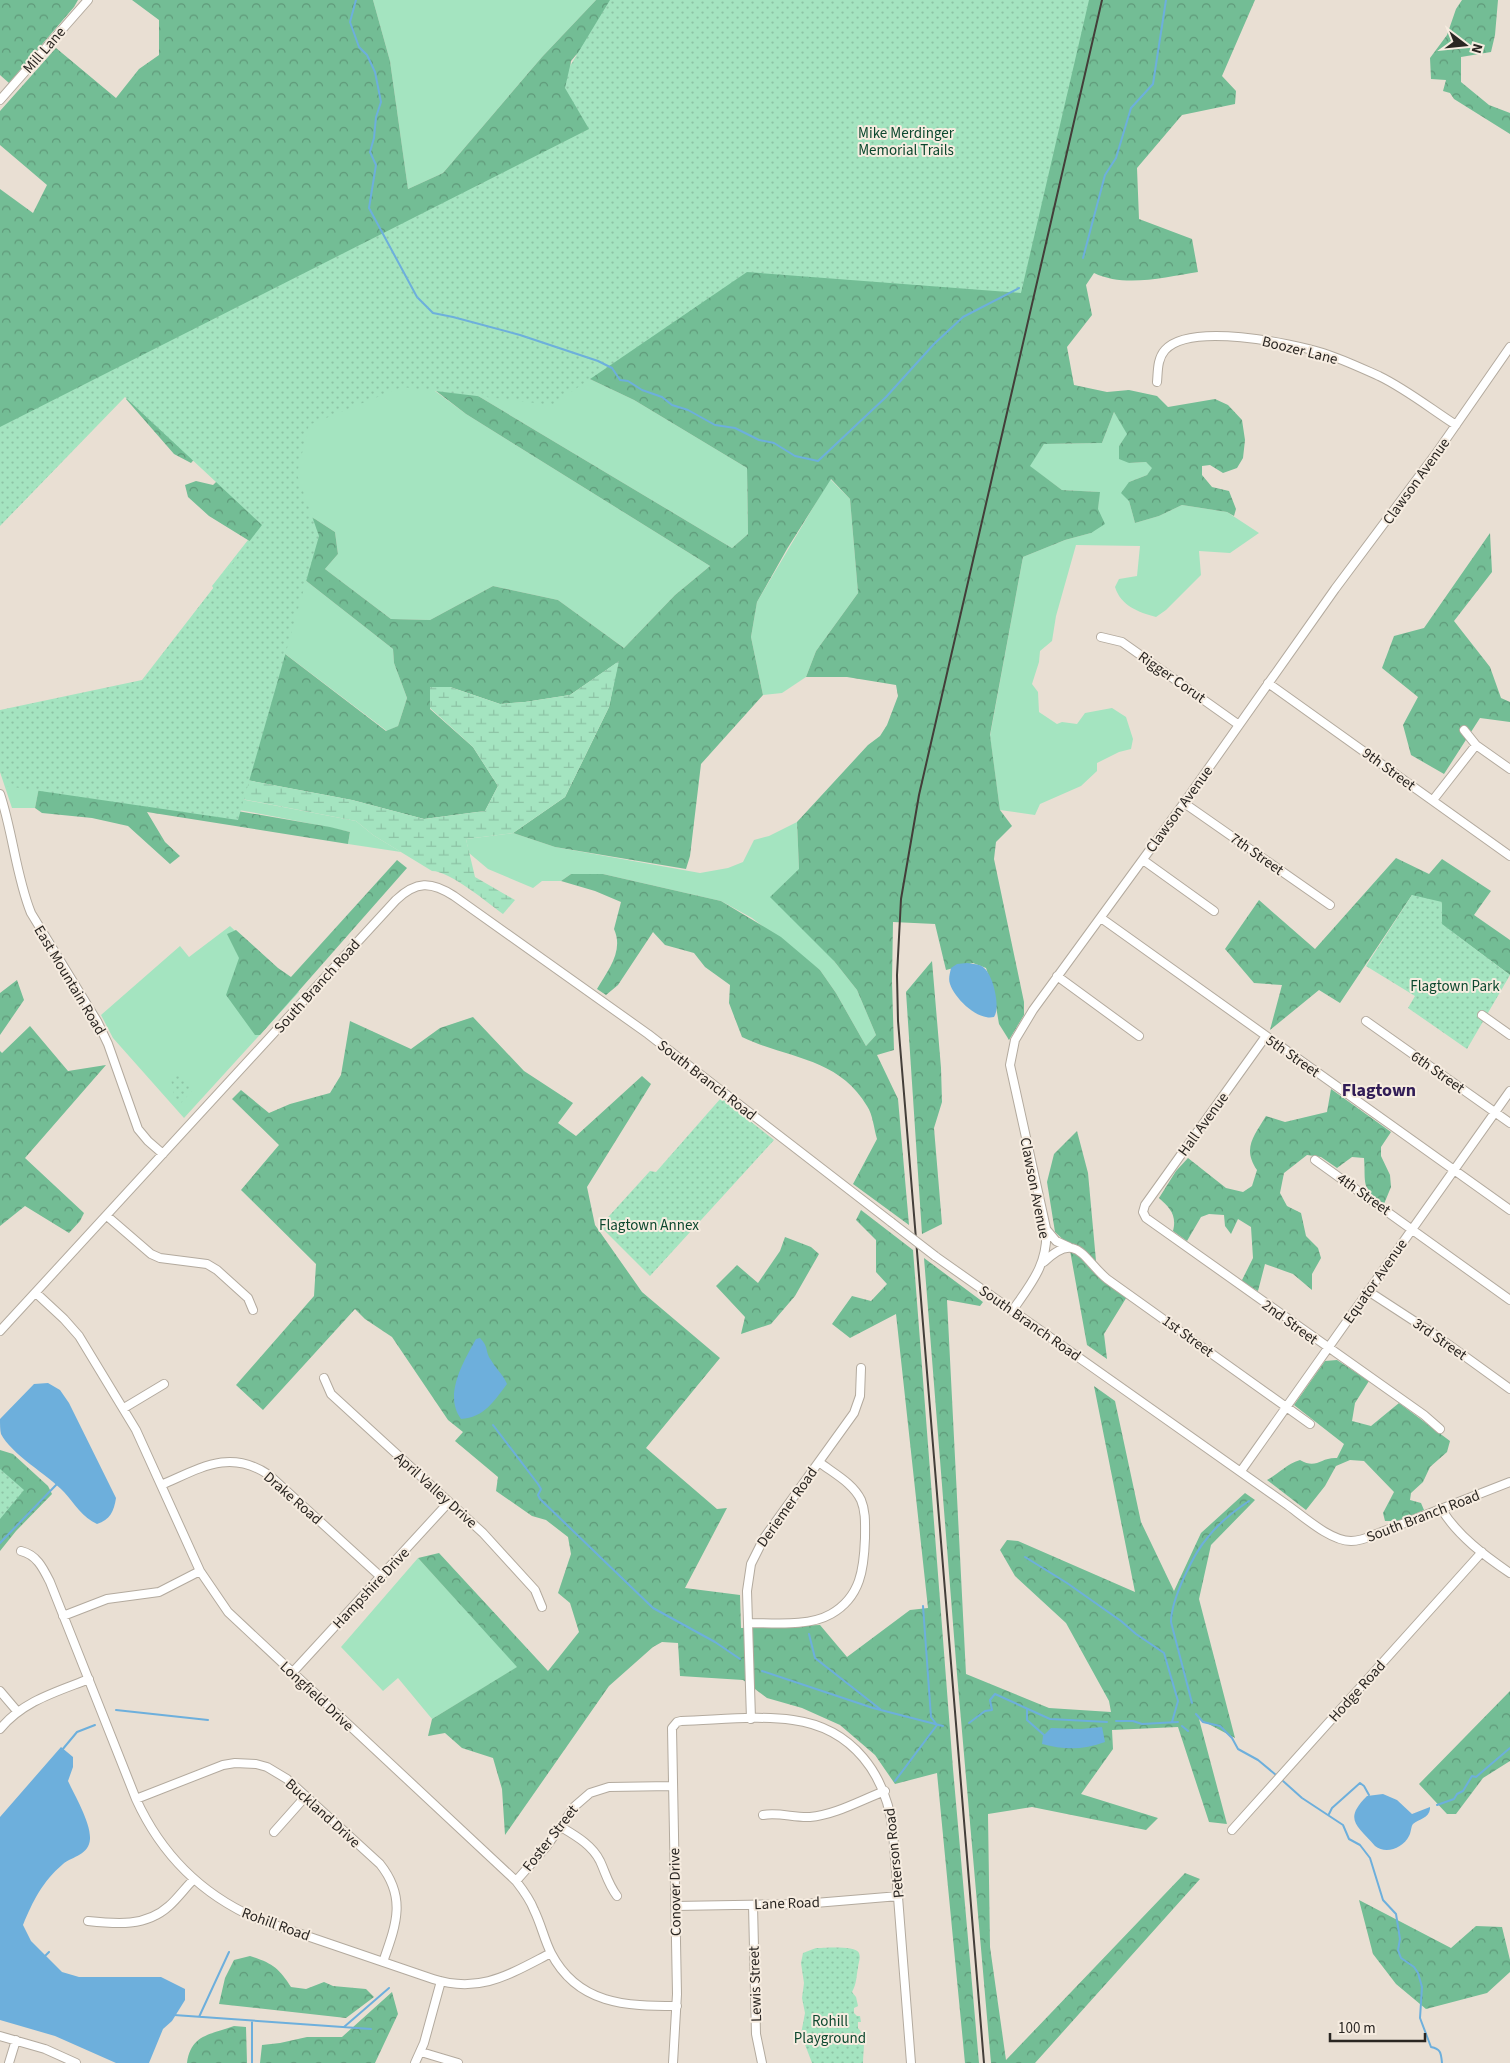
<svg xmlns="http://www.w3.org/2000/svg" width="1510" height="2063" viewBox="0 0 1510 2063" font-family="'Source Sans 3',sans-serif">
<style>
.green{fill:#a4e4c0}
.forest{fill:url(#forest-crowns);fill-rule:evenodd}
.wetland{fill:url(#wetland-marsh)}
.park{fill:url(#park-dots)}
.water{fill:#6dafdc}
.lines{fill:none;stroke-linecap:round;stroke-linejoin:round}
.stream{stroke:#6dafdc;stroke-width:2}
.minor-casing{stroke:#b3aa9e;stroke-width:10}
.minor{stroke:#fff;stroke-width:8}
.rail{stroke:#433e39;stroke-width:2}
.minor-bridge-casing{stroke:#b3aa9e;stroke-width:10;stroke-linecap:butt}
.minor-bridge{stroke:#fff;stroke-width:8}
.labels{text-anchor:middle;stroke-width:4;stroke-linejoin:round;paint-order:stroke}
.street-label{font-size:15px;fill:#2a2622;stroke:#f6ece0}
.park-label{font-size:15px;fill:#0c482e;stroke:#f6ece0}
.quarter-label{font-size:18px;font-weight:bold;fill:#311c56;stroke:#f6ece0}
</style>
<defs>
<pattern id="forest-crowns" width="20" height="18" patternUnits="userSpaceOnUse" patternTransform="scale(1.25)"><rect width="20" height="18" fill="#73bd95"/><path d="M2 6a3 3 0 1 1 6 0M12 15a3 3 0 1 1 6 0" fill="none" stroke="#5f9979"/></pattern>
<pattern id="wetland-marsh" width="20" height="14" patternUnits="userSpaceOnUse" patternTransform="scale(1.25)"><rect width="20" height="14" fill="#a4e4c0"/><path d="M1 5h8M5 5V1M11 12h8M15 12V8" fill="none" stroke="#8dc3a5"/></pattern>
<pattern id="park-dots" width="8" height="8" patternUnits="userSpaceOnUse" patternTransform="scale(1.25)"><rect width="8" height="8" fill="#a4e4c0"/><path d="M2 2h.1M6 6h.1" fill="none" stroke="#8dc3a5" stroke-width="1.8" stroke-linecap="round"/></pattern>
</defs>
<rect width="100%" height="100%" fill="#e9dfd3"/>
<path class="green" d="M373,0H596L542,57L443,173L408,189L390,61Z
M446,330L556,363L634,400L747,468L748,534L732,548L438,372L423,382L466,414L710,566L675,595L624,648L558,600L493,586L430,620L391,619L325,569L338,554L335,532L315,519L258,495L247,482L270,408L330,382L425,351Z
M1114,412L1128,434L1119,446L1129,463L1146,462L1153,468L1147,475L1129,482V501L1135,523L1159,516L1182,505L1227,512L1259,533L1230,553L1199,551L1201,575L1166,610L1156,617C1138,612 1121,606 1115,587L1119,579L1137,576L1140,546L1076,545L1056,616L1052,641L1040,651L1039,662L1032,684L1038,692L1039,712L1057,724L1062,722L1077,724L1085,713L1112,708L1126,717L1133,739L1131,749L1119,752L1097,763V771L1081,786L1040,804L1035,815L1000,810L990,736L1023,557L1065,540L1091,533L1098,509L1099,492L1062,490L1029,466L1044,444L1102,443Z
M830,479L850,499L858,593L816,651L806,677L782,693L763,695L751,637L757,602Z
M248,540L277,558L393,649L394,663L407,698L398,726L387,731L230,612L212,586Z
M0,753L356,821L373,835L401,852L348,844L350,832C249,809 144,795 41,778L35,808H12L0,772Z
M797,822L799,869L834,961L857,990L876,1035L866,1046L836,993L820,970L752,918L721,901L603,874H571L561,881H542L533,888L488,869L469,853L466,839L513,833L555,847L700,873L728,868L743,862L754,840L769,836Z
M230,926L299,992L184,1118L113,1038L101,1015L180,946L189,957Z
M418,1558L518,1667L432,1719L398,1678L383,1691L341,1647Z"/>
<path class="forest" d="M0,0H78L74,7L9,83L0,75Z
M132,0H373L390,61L408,189L443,173L542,57L596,0H642L576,55L571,61L569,75L878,0L0,432V189L33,213L47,185L0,145V111L56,48L116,98L139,69L159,55V20Z
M1083,0H1255L1222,76L1236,91L1235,104L1182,115L1137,168L1139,219L1192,239L1198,272C1165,277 1125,288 1094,273L1086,285L1092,315L1067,347L1074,385L1107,392L1129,390L1157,396L1168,407L1215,399L1228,405L1242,420L1245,440L1243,458L1237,468L1223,473L1210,465L1202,466V475L1212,487L1229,491L1236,509L1234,516L1227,512L1182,505L1159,516L1135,523L1129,501L1121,493L1129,482L1147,475L1152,468L1146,462L1129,463L1119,459V446L1127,434L1114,412L1102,443L1044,444L1030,466L1062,490L1100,492L1098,509L1105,524L1091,533L1065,540L1023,557L990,735L1000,810L1012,826L996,842L994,859L1024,1002V1015L1009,1040L999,1024L993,989L986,968L973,963L946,970L935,924L893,922L892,981L894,1050L877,1055L898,1099L909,1225L853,1184L877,1139C874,1129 873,1115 867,1106C838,1057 788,1059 742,1037L729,1003L730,985L705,967L694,953L665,945L653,932L618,985L606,995L597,989C608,970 624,951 614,929L621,902L595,891L561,881L571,874H603L721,901L781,937L820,970L836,993L866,1046L876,1035L857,990L834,961L770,897L799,869L797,822L868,745L880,736L887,725L898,696L896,685L847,677H806L816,651L858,593L850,499L831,479L787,549L757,602L751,637L763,695L701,764L690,856L686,869L555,847L513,833L565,797L609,707L618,662L570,695L525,702L500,704L450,687H430V709L473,747L498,786L485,811L424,819L352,800L94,751L71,748L85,735L81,707L125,702L169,652L183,651L206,623L230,612L386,731L398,726L407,698L394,663L393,649L277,558L209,516L188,497L185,485L196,481L213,485L227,471L218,462V444L205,447L191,463L174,454L126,399L132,393L656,144L689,176L736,209L823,245L889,268L924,272L942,265L957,249L978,198L991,155L1024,117ZM446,330L556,363L634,400L747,468L748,534L732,548L438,372L423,381L466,414L710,566L675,595L624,648L558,600L493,586L430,620L391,619L325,569L338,554L335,532L315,519L285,504L258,495L247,482L270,408L330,382L425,351Z
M1462,0H1498L1495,35L1491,52L1461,57V82L1489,105L1510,113V134L1454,99L1450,93L1443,91L1446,80L1431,79L1430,58L1447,35L1456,9Z
M1490,533L1492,572L1454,621L1490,667L1501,698L1510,702V722L1480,718L1444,774L1411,755L1403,725L1418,697L1382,668L1394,636L1424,628Z
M41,777L330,827L350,832L348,844L147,812L165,842L180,856L170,864L128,826L92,818L42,813L35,808Z
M1396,858L1429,874L1442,859L1491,891L1474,915L1510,940V975L1441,924L1412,895L1340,1003L1319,990L1270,1030L1282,985L1254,983L1225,949L1259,900L1315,949Z
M397,860L407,868L260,1035H255L226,995L239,958L227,934L236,930L278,968L291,977Z
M932,961L941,1068L942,1102L934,1128L942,1224L922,1234L906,992Z
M17,980L24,1000L0,1035V993Z
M473,1017L524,1071L573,1103L558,1123L576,1136L642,1076L651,1084L587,1187L595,1225L642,1292L720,1358L646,1448L717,1509L727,1508L685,1588L740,1595L741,1628L820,1625L847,1657L910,1610L928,1608L896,1314L850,1338L832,1324L852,1296L871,1301L887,1284L876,1272V1240L856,1220L861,1210L913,1250L953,1769L979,2063H965L937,1773L895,1784L875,1755L840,1725L802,1708L767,1698L743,1680L680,1676L678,1643L662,1642L653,1647L609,1686L505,1835L502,1789L493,1758L462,1748L445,1733L428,1736L432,1719L517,1667L418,1558L439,1553L548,1671L579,1632L570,1603L558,1593L571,1554L568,1537L546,1520L532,1516L496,1491L498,1477L455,1441L463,1432L448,1420L392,1337L365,1319L355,1309L263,1410L236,1385L314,1296L316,1264L241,1190L279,1145L232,1099L241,1090L269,1113L290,1104L330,1093L341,1075L350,1021L411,1049L440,1028Z
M30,1026L68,1071L106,1065L25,1158L84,1213L80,1221L69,1233L25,1206L0,1226V1051L2,1053Z
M1331,1089L1391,1132L1381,1147V1156L1390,1175L1391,1187L1384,1204C1360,1188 1366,1184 1364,1158L1352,1157L1337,1168L1321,1157L1307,1155L1284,1173L1280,1193L1287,1206L1301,1213L1306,1236L1318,1248L1321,1258L1312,1274V1290L1293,1274L1265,1264L1258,1291L1241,1282L1253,1258L1251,1227L1238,1219L1231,1234L1225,1226L1224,1215L1209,1214L1201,1217L1187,1241L1173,1231C1177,1215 1170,1208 1159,1198L1176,1171L1188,1158L1226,1188L1243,1192L1252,1186L1257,1170C1242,1148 1254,1136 1266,1116L1285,1122L1327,1112Z
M1077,1131L1088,1173L1097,1272L1128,1295L1104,1334L1107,1359L1087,1345L1069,1245L1055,1232L1047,1182L1054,1154Z
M785,1237L811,1247L819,1254L795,1296L771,1324L741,1334L745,1317L716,1286L737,1265L758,1283L780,1251Z
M924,1258L983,1302L980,1306L947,1300L966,1674L1049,1708L1111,1712L1109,1701L1066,1623L1015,1576L1000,1550L1007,1540L1018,1541L1135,1592L1094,1386L1115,1401L1141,1522L1174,1591L1201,1533L1245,1493L1255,1500L1211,1545L1199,1599L1235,1738L1199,1719L1227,1824L1209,1822L1178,1727L1112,1730L1113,1749L1081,1794L1158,1818L1146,1830L1032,1807L988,1814L990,1947L1006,2060L1185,1873L1200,1879L1035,2063H991L957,1674Z
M1337,1360L1369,1381L1355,1403L1352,1421L1371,1426L1399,1403L1450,1441L1447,1452L1430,1467L1423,1482L1411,1493L1410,1500L1421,1503L1424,1510L1398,1521H1385L1383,1513L1394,1492L1364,1461L1350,1460L1336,1466L1325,1486L1306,1510L1267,1480C1280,1473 1285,1465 1300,1460C1317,1470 1320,1457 1337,1458L1344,1444L1294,1405L1325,1361Z
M0,1450L13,1454L48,1486L52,1494L16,1531L0,1551Z
M1510,1691V1761L1483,1778L1456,1814H1447L1419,1784Z
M1359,1900L1451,1948L1476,1926L1502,1927L1510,1960V1972L1487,1993L1426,2009L1396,1984L1373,1954Z
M250,1956C272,1963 279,1968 291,1987L306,1989L324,1982L333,1986L366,1989L374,1997L346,2018L219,2004L225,1978L234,1960Z
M392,1992L398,2014L375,2063H260L262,2045L280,2043L307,2037H342Z
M234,2026L246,2027L247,2063H187C191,2034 210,2035 234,2026Z"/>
<path class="wetland" d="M619,661L609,707L565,797L513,833L466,839L475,877L515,900L503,914C488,903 450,871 432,871L373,835L356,821L65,765L94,751L352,800L424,819L485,811L498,786L473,747L430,708V687H450L500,704L525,702L570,695Z"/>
<path class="park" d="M610,0H1089L1021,293L747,272L552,405L402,387L309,425L297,474L319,536L238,820L6,786L0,771V710L142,680L262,525L125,397L0,526V427L589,129L565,88L570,66Z
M1412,895L1442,902V924L1510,975L1467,1049L1408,1008L1415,996L1366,966Z
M178,1074L194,1089L179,1105L175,1100L171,1080Z
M721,1098L774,1140L650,1276L600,1226L650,1171L656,1172Z
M0,1469L24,1490L0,1519Z
M816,1948C823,1948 856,1945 859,1953C861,1959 858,1963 858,1968C856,1977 857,1983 852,1992L856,1997L858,2006L854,2008V2013L857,2016H860L861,2022H858V2028C867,2037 863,2051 863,2063H812L801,2034L805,2013L802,1998L804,1983L801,1963L803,1953Z"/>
<path class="water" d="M967,963C973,964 979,964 983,967C993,974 1001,1007 994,1017C978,1021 955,999 950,984C948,979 950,973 951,968L957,964Z
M480,1338C489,1347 485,1352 491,1360C496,1369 503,1374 507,1384C495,1400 484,1418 461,1419C443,1395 464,1361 476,1339Z
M48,1383L60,1390L69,1403L116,1498C114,1511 110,1520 97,1524C83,1518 74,1503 64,1492C48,1475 11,1454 1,1434C0,1430 0,1424 0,1419L34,1384Z
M1102,1727L1105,1742C1084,1750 1064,1750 1042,1744L1043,1736L1051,1728L1081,1729Z
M61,1747L73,1757V1767L68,1781C75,1796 91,1823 90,1839C89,1855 73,1856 63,1864C42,1882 33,1901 23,1925L31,1941L62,1972L79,1977H161L185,1989V2000L172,2021L163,2029L149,2063H116L55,2036L0,2020V1817Z
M1383,1794L1397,1800L1412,1814L1430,1807V1809C1429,1818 1419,1819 1413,1824C1411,1826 1411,1833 1409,1836C1403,1848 1386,1855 1375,1846C1357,1825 1343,1820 1367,1796Z"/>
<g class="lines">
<path class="stream" d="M356,0L350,22L359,47L367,55L375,72L381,102L376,117L374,138L370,152L376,165L369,208L417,297L433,313L453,317L520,335L598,361L612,368L620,380L628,381L642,390L662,397L672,405L688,410L715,425L735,428L759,440L774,443L795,456L818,461L886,397L934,344L963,317L1019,288
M1083,258L1105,175L1116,158L1131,108L1153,84L1166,0
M493,1425L538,1484L541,1489L538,1495L540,1499L653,1608L715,1642L740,1659
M0,1543L57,1484
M1025,1557L1067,1583L1121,1621L1136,1634L1164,1653L1178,1701L1172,1722
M809,1634L815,1658L880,1709
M762,1671L873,1708L943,1726
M1192,1703L1171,1622C1171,1600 1193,1554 1208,1537C1219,1523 1234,1511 1249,1501
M116,1710L208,1720
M1027,1710V1720L1044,1735
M1196,1714L1203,1722L1220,1726L1232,1738L1238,1749L1258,1760L1276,1775
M1116,1721H1133L1142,1724L1178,1722
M969,1723L985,1711L992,1710L990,1700L995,1694L1050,1719L1107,1722
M1182,1726L1188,1731
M62,1750L77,1732L95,1725
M895,1781L937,1725L931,1717L923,1606
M1283,1781L1302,1798L1343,1825L1349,1839L1360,1845L1370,1858L1383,1900L1396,1914L1400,1939L1398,1950L1401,1958L1414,1967L1418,1973L1422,1987L1420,2018L1431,2047C1441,2049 1441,2053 1442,2063
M1437,1805L1454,1799L1457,1794L1463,1791L1472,1776L1476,1777L1510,1748
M1329,1814L1332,1808L1360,1783L1364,1786L1369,1795
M44,1957L49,1952
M174,2015L371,2029
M199,2017L229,1952
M344,2027L389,1988
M252,2063V2021"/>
<g class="minor-casing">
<path id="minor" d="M0,100L88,0
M1157,382C1158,372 1157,359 1165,350C1190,322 1290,343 1323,353C1342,359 1361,368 1379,376C1406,389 1431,409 1456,425
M1101,637L1122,642L1239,725
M1268,683L1510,856
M1464,730L1476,745L1510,769
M0,794C13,833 16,876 31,913L97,1021L108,1044L138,1129L148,1141L163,1154
M1433,800L1476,745
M1184,803L1330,905
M1143,860L1214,911
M1101,918L1510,1210
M1057,976L1139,1036
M1482,1015L1510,1035
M1366,1021L1510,1123
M1266,1036L1145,1205L1143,1212L1146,1218L1424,1415L1440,1429
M1315,1160L1510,1300
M107,1216L151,1254L160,1258L207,1264L217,1270L248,1298L253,1310
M1046,1229L1056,1241L1069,1247
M935,1256L1286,1504C1303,1516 1330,1541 1351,1541C1359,1541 1367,1538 1374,1535L1510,1482
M1044,1262C1077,1230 1083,1259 1107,1279L1310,1424
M1368,1291L1434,1334L1510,1389
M36,1293L64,1319L79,1336L136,1430L200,1571L228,1612L516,1881C523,1890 530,1899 534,1910C541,1924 544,1939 551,1953C578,2005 626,2006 677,2006
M1012,1311C1031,1284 1049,1263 1046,1228L1010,1065L1015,1040L1033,1010L1184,803L1335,589L1435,455L1510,347
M0,1331L396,900C416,881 431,881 454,896L648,1034L891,1222
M324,1378L331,1394L483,1533L535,1590L542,1607
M124,1408L164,1384
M1241,1471L1510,1091
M161,1485C199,1469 229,1448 269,1475L381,1577
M1442,1510C1458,1536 1485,1556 1510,1573
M21,1551C37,1555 43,1568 50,1582L136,1799C162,1856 203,1896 260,1920L433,1979C480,1994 510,1974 551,1953
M63,1616L107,1599L159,1592L200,1571
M748,1623C774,1623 808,1627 831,1614C861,1597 864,1568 865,1538C865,1525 866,1512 861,1500C853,1483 833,1473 819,1462
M292,1673L449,1502
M0,1691L17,1711
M751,1719L747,1591L751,1564L764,1538L854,1413L860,1396L861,1368
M0,1729C23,1701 56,1692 89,1679
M136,1799L223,1765L235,1763L256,1764L267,1767L287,1779L380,1864C407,1898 396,1925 383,1962
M763,1815C779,1812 794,1818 810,1817C835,1815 861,1800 885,1791
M561,1827C576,1836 592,1845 600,1861C606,1874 608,1884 617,1896
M1232,1830L1482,1552
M274,1832L306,1796
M516,1881L546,1847L575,1806L590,1793L609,1787L672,1786
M753,1905L756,2034L762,2063
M675,1906L803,1904L899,1896
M88,1921C116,1924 146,1927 169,1906C178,1898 185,1888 193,1880
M0,2036L45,2049L76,2063
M421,2052L458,2063
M9,2063L16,2040
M415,2063L424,2043L441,1981
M673,2063L677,1994L672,1728L677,1722L681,1721C718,1720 757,1715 793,1720C853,1728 887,1775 893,1833L911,2063"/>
</g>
<use href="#minor" class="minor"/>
<path class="rail" d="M984,2063L898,1021L897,975L901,899L919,795L1102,0"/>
<g class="minor-bridge-casing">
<path id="minor-bridge" d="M891,1222L935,1256"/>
</g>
<use href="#minor-bridge" class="minor-bridge"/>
</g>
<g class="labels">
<g class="street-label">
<text transform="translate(44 50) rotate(-49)" y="5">Mill Lane</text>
<text transform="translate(1300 350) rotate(14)" y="5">Boozer Lane</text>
<text transform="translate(1416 481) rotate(-54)" y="5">Clawson Avenue</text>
<text transform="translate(1172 677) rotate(35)" y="5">Rigger Corut</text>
<text transform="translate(1389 769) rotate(36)" y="5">9th Street</text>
<text transform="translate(1179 809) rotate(-54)" y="5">Clawson Avenue</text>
<text transform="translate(1257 854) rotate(35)" y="5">7th Street</text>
<text transform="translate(70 980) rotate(59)" y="5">East Mountain Road</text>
<text transform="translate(317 986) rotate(-48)" y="5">South Branch Road</text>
<text transform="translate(1293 1056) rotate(35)" y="5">5th Street</text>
<text transform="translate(1438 1072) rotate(35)" y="5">6th Street</text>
<text transform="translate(707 1080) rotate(38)" y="5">South Branch Road</text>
<text transform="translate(1203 1124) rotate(-54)" y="5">Hall Avenue</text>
<text transform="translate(1035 1188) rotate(79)" y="5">Clawson Avenue</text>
<text transform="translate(1364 1194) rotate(35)" y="5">4th Street</text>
<text transform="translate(1375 1281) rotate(-55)" y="5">Equator Avenue</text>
<text transform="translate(1290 1322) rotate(36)" y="5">2nd Street</text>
<text transform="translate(1030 1323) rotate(35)" y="5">South Branch Road</text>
<text transform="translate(1188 1336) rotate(36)" y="5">1st Street</text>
<text transform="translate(1440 1339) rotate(35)" y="5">3rd Street</text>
<text transform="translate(436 1490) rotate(42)" y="5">April Valley Drive</text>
<text transform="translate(293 1498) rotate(41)" y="5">Drake Road</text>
<text transform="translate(787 1507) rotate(-55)" y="5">Deriemer Road</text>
<text transform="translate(1423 1516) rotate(-21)" y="5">South Branch Road</text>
<text transform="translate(371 1588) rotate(-47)" y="5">Hampshire Drive</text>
<text transform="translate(1357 1691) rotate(-48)" y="5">Hodge Road</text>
<text transform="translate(317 1696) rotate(43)" y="5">Longfield Drive</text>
<text transform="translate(323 1813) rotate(42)" y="5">Buckland Drive</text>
<text transform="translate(550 1838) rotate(-52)" y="5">Foster Street</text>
<text transform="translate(894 1853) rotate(-96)" y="5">Peterson Road</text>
<text transform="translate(675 1892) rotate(-91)" y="5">Conover Drive</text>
<text transform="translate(787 1903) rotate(-2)" y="5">Lane Road</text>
<text transform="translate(276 1924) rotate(20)" y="5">Rohill Road</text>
<text transform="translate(755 1984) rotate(-92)" y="5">Lewis Street</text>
</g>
<g class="park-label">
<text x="906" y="138">Mike Merdinger<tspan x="906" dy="17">Memorial Trails</tspan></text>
<text x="1455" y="991">Flagtown Park</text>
<text x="649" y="1230">Flagtown Annex</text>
<text x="830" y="2026">Rohill<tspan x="830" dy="17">Playground</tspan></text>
</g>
<g class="quarter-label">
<text x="1379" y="1096">Flagtown</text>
</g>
</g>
<g transform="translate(1465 45) rotate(106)" stroke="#f6ece0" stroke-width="4" paint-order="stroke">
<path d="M0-4L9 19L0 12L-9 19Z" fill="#2a2622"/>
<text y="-8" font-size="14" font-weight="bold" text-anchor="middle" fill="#2a2622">N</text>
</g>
<path d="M1330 2033v8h95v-8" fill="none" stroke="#2a2622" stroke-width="2.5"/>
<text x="1338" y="2033" font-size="15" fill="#2a2622" stroke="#f6ece0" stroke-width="4" paint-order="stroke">100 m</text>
</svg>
